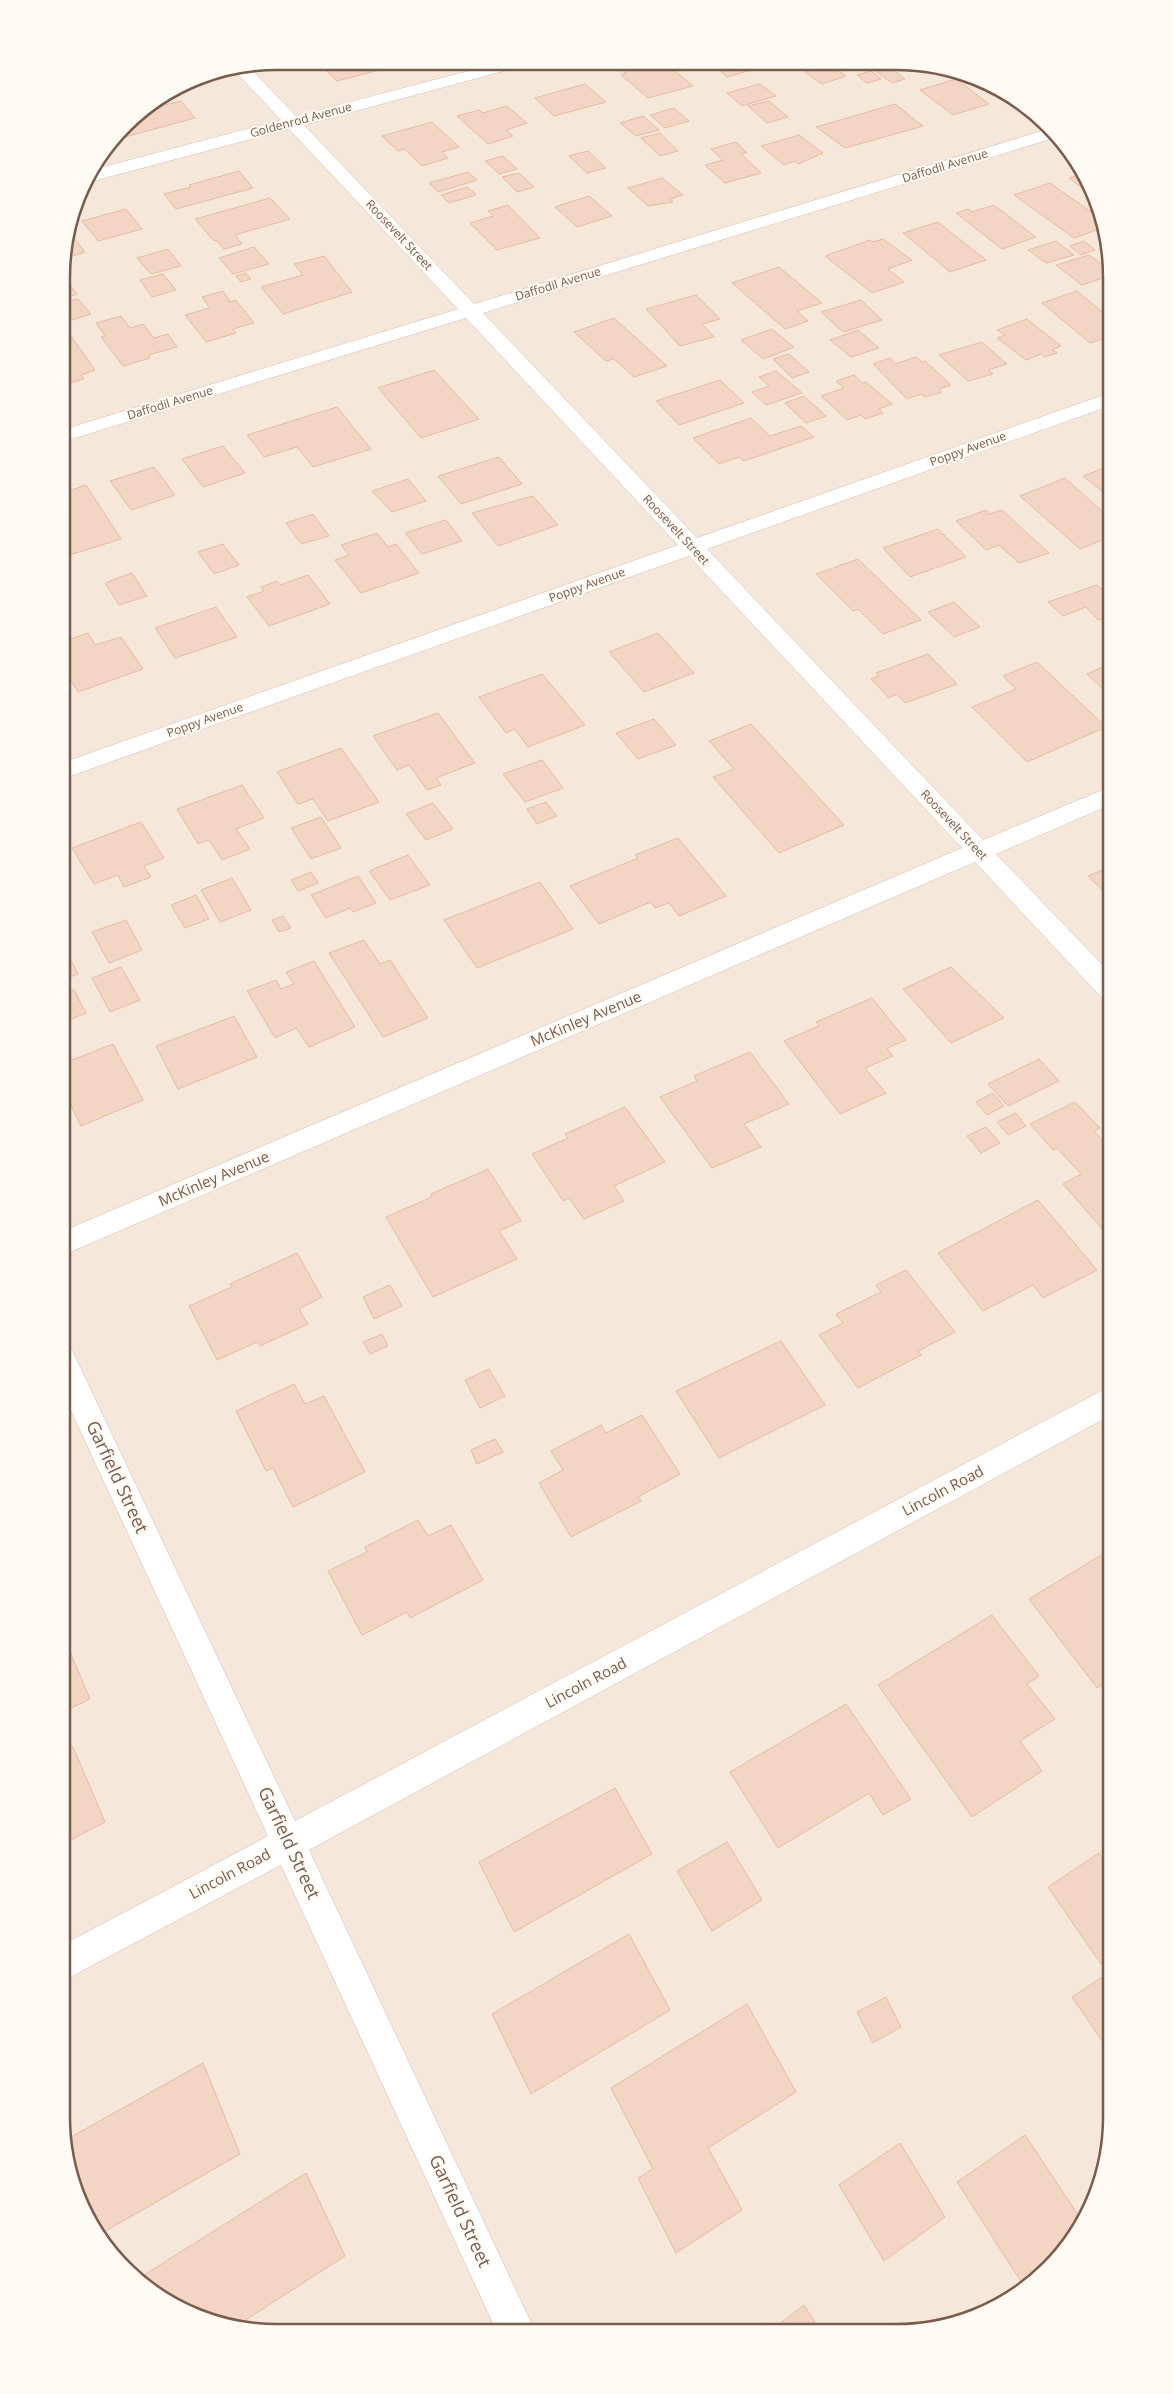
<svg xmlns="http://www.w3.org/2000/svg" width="1173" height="2394" viewBox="0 0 1173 2394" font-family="'Open Sans',sans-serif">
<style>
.residential{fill:#f5e8da}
.building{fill:#f3d5c3;stroke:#e6bba3}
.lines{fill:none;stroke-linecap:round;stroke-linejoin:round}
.street-casing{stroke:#d1beb0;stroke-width:1}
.street{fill:#fff;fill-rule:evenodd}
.labels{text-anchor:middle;stroke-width:4;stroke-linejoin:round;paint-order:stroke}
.far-street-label{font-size:12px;fill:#7a5c4d;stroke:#fffaf3}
.street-label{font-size:15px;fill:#7a5c4d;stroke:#fffaf3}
.near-street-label{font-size:18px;fill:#7a5c4d;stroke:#fffaf3}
.rim{fill:none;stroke:#7a5c4d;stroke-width:2.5}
</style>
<rect width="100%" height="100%" fill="#fdf6ec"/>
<path class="residential" d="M277,61L938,65L992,84L1039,115L1083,169L1104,221L1112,277L1111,2132L1095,2200L1058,2259L1016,2297L952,2325L896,2333L235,2329L182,2311L134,2279L97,2237L69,2173L61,2117L62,262L84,181L134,115L194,78Z"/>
<path class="building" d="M334,62H405L406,63L337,81L321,65Z
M667,64L693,86L648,98L621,75L626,73L622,70L637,66L641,70Z
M712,64H772L727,77Z
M830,65L846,76L822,84L805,72Z
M890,67L905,79L892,83L876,71Z
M871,71L881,79L867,83L857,75Z
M975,78L992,84L1012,97L1003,99Z
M956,79L989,104L953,115L920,90Z
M585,84L606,102L554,116L535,98Z
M760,84L776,96L742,106L727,93Z
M181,101L195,118L125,137L121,132L134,115L140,111Z
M769,101L788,117L767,123L748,106Z
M895,104L923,126L845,148L816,127Z
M507,106L527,123L506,130L513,136L488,144L457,116L479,110L483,113Z
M674,108L689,121L665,128L650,115Z
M643,116L659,130L636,136L620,123Z
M432,122L459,147L442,152L448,158L422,166L405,149L398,151L382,136Z
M660,133L678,151L660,156L641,138Z
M799,135L823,153L798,164L795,161L784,165L761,146Z
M736,142L747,153L741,154L761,173L725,183L705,165L723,160L711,149Z
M588,151L606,168L587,173L569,156Z
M503,156L517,169L499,174L485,161Z
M239,171L253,188L176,209L164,194L191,187L189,185Z
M468,172L477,180L438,192L429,183Z
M519,173L534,187L517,192L502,177Z
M1085,173L1094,197L1069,178Z
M662,178L683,195L670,199L673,202L648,206L628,188Z
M1050,183L1104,221L1105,227L1074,238L1014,195Z
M468,187L476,195L449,203L441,195Z
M589,196L612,216L577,227L555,207Z
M270,198L290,219L235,235L242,244L224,249L216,240L214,241L195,219Z
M508,205L540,238L497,250L470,223L493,216L488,211Z
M994,205L1036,237L1002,249L956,213L968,209L972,212Z
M126,209L142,229L98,241L82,221Z
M938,222L986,260L950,272L903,233Z
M70,233L85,252L63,259Z
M883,239L912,260L888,269L904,282L872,293L825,256L870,240L873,242Z
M1056,241L1074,255L1046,263L1028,250Z
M1084,241L1095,250L1081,255L1070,246Z
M254,247L269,264L233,274L219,258Z
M168,249L181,266L151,274L137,258Z
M1089,255L1111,271L1112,275L1082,285L1056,265Z
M324,256L352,292L283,314L261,287L303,275L294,264Z
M779,267L822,303L797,311L808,321L785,329L732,283Z
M246,273L251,279L241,282L236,276Z
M163,274L176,290L152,297L140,280Z
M65,279L77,294L62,299V280Z
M223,291L230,302L236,300L254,323L233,329L236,333L206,342L185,315L210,308L202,297Z
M1077,291L1112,320V336L1090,343L1042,303Z
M696,295L720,319L702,324L714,337L680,346L646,309Z
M78,299L91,314L72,320L62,303Z
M861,300L882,320L843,332L821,312Z
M121,316L130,328L143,324L154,338L168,334L177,347L148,355L150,358L123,366L101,337L105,336L96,323Z
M614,318L667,366L634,377L614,359L606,361L574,332Z
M1027,319L1061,346L1052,350L1057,353L1044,357L1041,354L1026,360L997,338L1005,335L997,330Z
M64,326L95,370L81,375L84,379L62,385V327Z
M772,329L794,347L763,359L741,340Z
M858,330L879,348L851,357L830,340Z
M982,342L1007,364L988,370L993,374L968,381L939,355Z
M789,354L809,372L792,378L773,359Z
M916,357L922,362L925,361L951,385L939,389L942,392L925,397L921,394L907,399L873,364L890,358L895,364Z
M434,370L479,419L421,438L378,388Z
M776,371L802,393L766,405L752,392L769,386L759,377Z
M854,375L862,383L866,382L892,404L879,409L883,413L865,419L861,415L847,420L821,396L844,388L836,381Z
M720,380L744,403L679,425L656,401Z
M804,396L826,416L806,423L785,403Z
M337,407L371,449L313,467L297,447L264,457L247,435Z
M751,418L770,436L801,426L814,437L744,461L739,457L719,464L693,438Z
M223,446L245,473L203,487L182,459Z
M499,457L522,484L461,504L438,476Z
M154,467L175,495L131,510L110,481Z
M1107,467L1112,471V499L1083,476Z
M1065,478L1112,520V536L1080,549L1020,496Z
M408,479L426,501L392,512L372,491Z
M86,485L121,539L66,556L62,549V493Z
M533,496L558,525L498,546L472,513Z
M986,510L990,514L1002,510L1049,553L1019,563L999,545L986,550L956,521Z
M313,514L329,536L301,544L286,523Z
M446,520L462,541L422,554L405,533Z
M938,529L966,557L910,577L883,548Z
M377,533L388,547L396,544L419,573L361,593L335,560L349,555L341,545Z
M223,544L239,565L214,574L198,552Z
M858,559L921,620L883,634L858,609L853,611L816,574Z
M132,573L147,596L119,605L105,583Z
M308,575L330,604L269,626L247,597L264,591L261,587L277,581L280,585Z
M1097,585L1112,598V615L1098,620L1086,607L1063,616L1048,602Z
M954,602L980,627L954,637L928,612Z
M216,607L237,637L175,658L155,628Z
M88,633L95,645L121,637L143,669L78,692L62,665V655L65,654L62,650V642Z
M658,633L694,673L644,692L609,652Z
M928,654L957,684L905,703L897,694L889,698L871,679L879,676L876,673Z
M1037,662L1106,727L1027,762L972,707L1016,689L1003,676Z
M1112,663V697L1087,674Z
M542,674L585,725L528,747L515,729L506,733L479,697Z
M438,713L475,763L436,778L441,785L427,790L409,765L397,770L373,736Z
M654,719L676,745L638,759L616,733Z
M751,724L844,825L779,853L713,777L734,769L709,741Z
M341,748L379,802L328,821L313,799L298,804L277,772Z
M542,760L563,788L525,802L503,774Z
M242,785L264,818L236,829L250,849L222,860L209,840L198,844L177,809Z
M546,802L557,816L537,824L527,809Z
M433,803L453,829L426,840L406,814Z
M321,817L341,848L311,859L291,828Z
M141,822L164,858L144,866L151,877L124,887L118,875L94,884L72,848Z
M678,838L726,896L679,916L669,903L655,908L651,902L599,924L570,886L638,858L635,855Z
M408,855L430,885L390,900L369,871Z
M1112,866V899L1088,876Z
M311,872L318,883L298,891L291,880Z
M358,876L376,903L353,912L350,908L326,918L311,895Z
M232,878L251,910L220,922L201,890Z
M540,882L573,929L477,968L444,920Z
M196,895L209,919L185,928L171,905Z
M283,916L291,928L279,932L272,920Z
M126,920L142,950L109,963L92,932Z
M364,940L380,964L390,960L428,1018L383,1037L329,953Z
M66,951L78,974L62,980V952Z
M314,961L355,1027L309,1047L296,1028L275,1038L247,991L276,980L281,989L294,984L286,972Z
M121,967L140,1000L110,1012L92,978Z
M951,967L1004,1018L951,1043L903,989Z
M74,990L86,1013L62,1023V995Z
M872,998L906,1040L887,1048L893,1056L865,1068L886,1093L840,1114L784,1041L819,1026L816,1022Z
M234,1016L257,1057L178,1089L156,1046Z
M113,1044L143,1100L81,1126L62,1087V1064Z
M750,1052L789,1104L744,1124L761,1147L712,1168L660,1097L697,1081L694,1076Z
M1039,1059L1059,1081L1008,1106L988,1084Z
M993,1093L1004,1106L987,1115L976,1102Z
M1075,1102L1100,1128L1094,1131L1112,1151L1111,1239L1063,1184L1081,1174L1057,1148L1053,1150L1030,1124Z
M625,1107L665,1162L614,1186L624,1201L584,1219L569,1198L563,1201L532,1154L568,1138L565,1134Z
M1016,1113L1026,1126L1008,1135L997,1122Z
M986,1127L1000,1143L981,1153L967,1136Z
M488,1169L521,1221L499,1231L517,1259L433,1297L386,1217L432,1197L431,1194Z
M1038,1200L1097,1270L1043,1298L1033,1285L983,1311L938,1253Z
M297,1253L322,1297L299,1309L308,1324L260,1346L257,1342L217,1360L189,1306L232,1287L230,1284Z
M906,1270L955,1332L918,1351L921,1355L858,1388L819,1335L843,1323L836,1314L881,1292L876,1285Z
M390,1285L402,1306L374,1319L363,1297Z
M382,1334L388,1346L370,1354L363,1342Z
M781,1341L825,1405L719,1458L676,1391Z
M489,1369L505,1396L480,1408L465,1380Z
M294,1384L305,1404L324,1396L365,1472L293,1507L273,1468L266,1471L236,1411Z
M642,1415L680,1474L638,1497L641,1501L571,1537L539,1483L563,1470L551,1451L601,1425L606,1433Z
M495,1439L503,1452L477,1464L471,1450Z
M418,1520L428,1536L451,1525L483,1580L410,1618L407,1612L362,1635L328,1571L367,1552L365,1547Z
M1111,1549V1679L1097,1688L1029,1599Z
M992,1615L1039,1676L1027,1684L1055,1719L1020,1741L1042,1771L972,1817L878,1685Z
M62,1633L90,1699L61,1713V1633Z
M846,1704L911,1799L883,1815L869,1793L778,1848L730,1772Z
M73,1747L105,1822L61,1845V1753Z
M615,1788L652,1854L514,1932L479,1862Z
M727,1842L762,1900L712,1931L677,1871Z
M1099,1853L1111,1871V1958L1101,1964L1048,1887Z
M629,1934L670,2010L531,2094L492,2014Z
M1111,1971V2054L1072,1997Z
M886,1997L901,2027L873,2043L857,2012Z
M747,2004L796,2092L708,2148L742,2210L676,2253L638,2178L653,2169L611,2088Z
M203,2063L240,2154L97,2236L69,2173L64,2141Z
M1025,2135L1082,2221L1058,2259L1025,2288L957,2182Z
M900,2143L945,2217L884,2261L839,2185Z
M306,2173L345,2256L233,2328L182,2311L136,2280Z
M804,2305L821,2332H769Z"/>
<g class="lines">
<g class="street-casing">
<path id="street" d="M499,63H524L522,66L304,125L474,304L1048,129H1050L1057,137L483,313L697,538L1112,392V405L707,549L983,840L1112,786V804L996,854L1112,975V1002L1103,999L975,862L61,1256V1232L962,848L689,556L62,779V763L678,545L466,318L62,442V430L458,309L289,129L93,181H84L92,170L281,120L234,70L249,67L296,116Z
M61,1345L71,1348L295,1821L1101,1391L1111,1387V1415L309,1850L535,2331L496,2330L281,1865L61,1982V1946L268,1836L61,1389Z"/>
</g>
<use href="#street" class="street"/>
</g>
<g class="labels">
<g class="far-street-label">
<text transform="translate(301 120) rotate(-15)" y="4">Goldenrod Avenue</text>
<text transform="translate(945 166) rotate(-17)" y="4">Daffodil Avenue</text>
<text transform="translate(399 235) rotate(47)" y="4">Roosevelt Street</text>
<text transform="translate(558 284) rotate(-17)" y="4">Daffodil Avenue</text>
<text transform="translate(170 403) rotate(-17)" y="4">Daffodil Avenue</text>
<text transform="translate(968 449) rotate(-20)" y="4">Poppy Avenue</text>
<text transform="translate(676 530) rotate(47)" y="4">Roosevelt Street</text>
<text transform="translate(587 585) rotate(-20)" y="4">Poppy Avenue</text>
<text transform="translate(205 720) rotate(-20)" y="4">Poppy Avenue</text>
<text transform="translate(954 825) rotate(47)" y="4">Roosevelt Street</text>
</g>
<g class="street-label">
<text transform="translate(586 1019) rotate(-23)" y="5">McKinley Avenue</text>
<text transform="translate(214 1179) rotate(-23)" y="5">McKinley Avenue</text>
<text transform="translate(943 1491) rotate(-28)" y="5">Lincoln Road</text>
<text transform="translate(586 1683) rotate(-28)" y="5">Lincoln Road</text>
<text transform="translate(230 1874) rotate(-28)" y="5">Lincoln Road</text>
</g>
<g class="near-street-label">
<text transform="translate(117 1477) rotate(65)" y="6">Garfield Street</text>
<text transform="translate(289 1843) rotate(65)" y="6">Garfield Street</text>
<text transform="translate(460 2211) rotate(65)" y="6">Garfield Street</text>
</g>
</g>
<path d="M0 0H1173V2394H0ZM277 70H896A207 207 0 0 1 1103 277V2117A207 207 0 0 1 896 2324H277A207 207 0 0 1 70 2117V277A207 207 0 0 1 277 70Z" fill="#fffaf3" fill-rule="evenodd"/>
<path class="rim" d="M277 70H896A207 207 0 0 1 1103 277V2117A207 207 0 0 1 896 2324H277A207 207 0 0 1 70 2117V277A207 207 0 0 1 277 70Z"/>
</svg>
